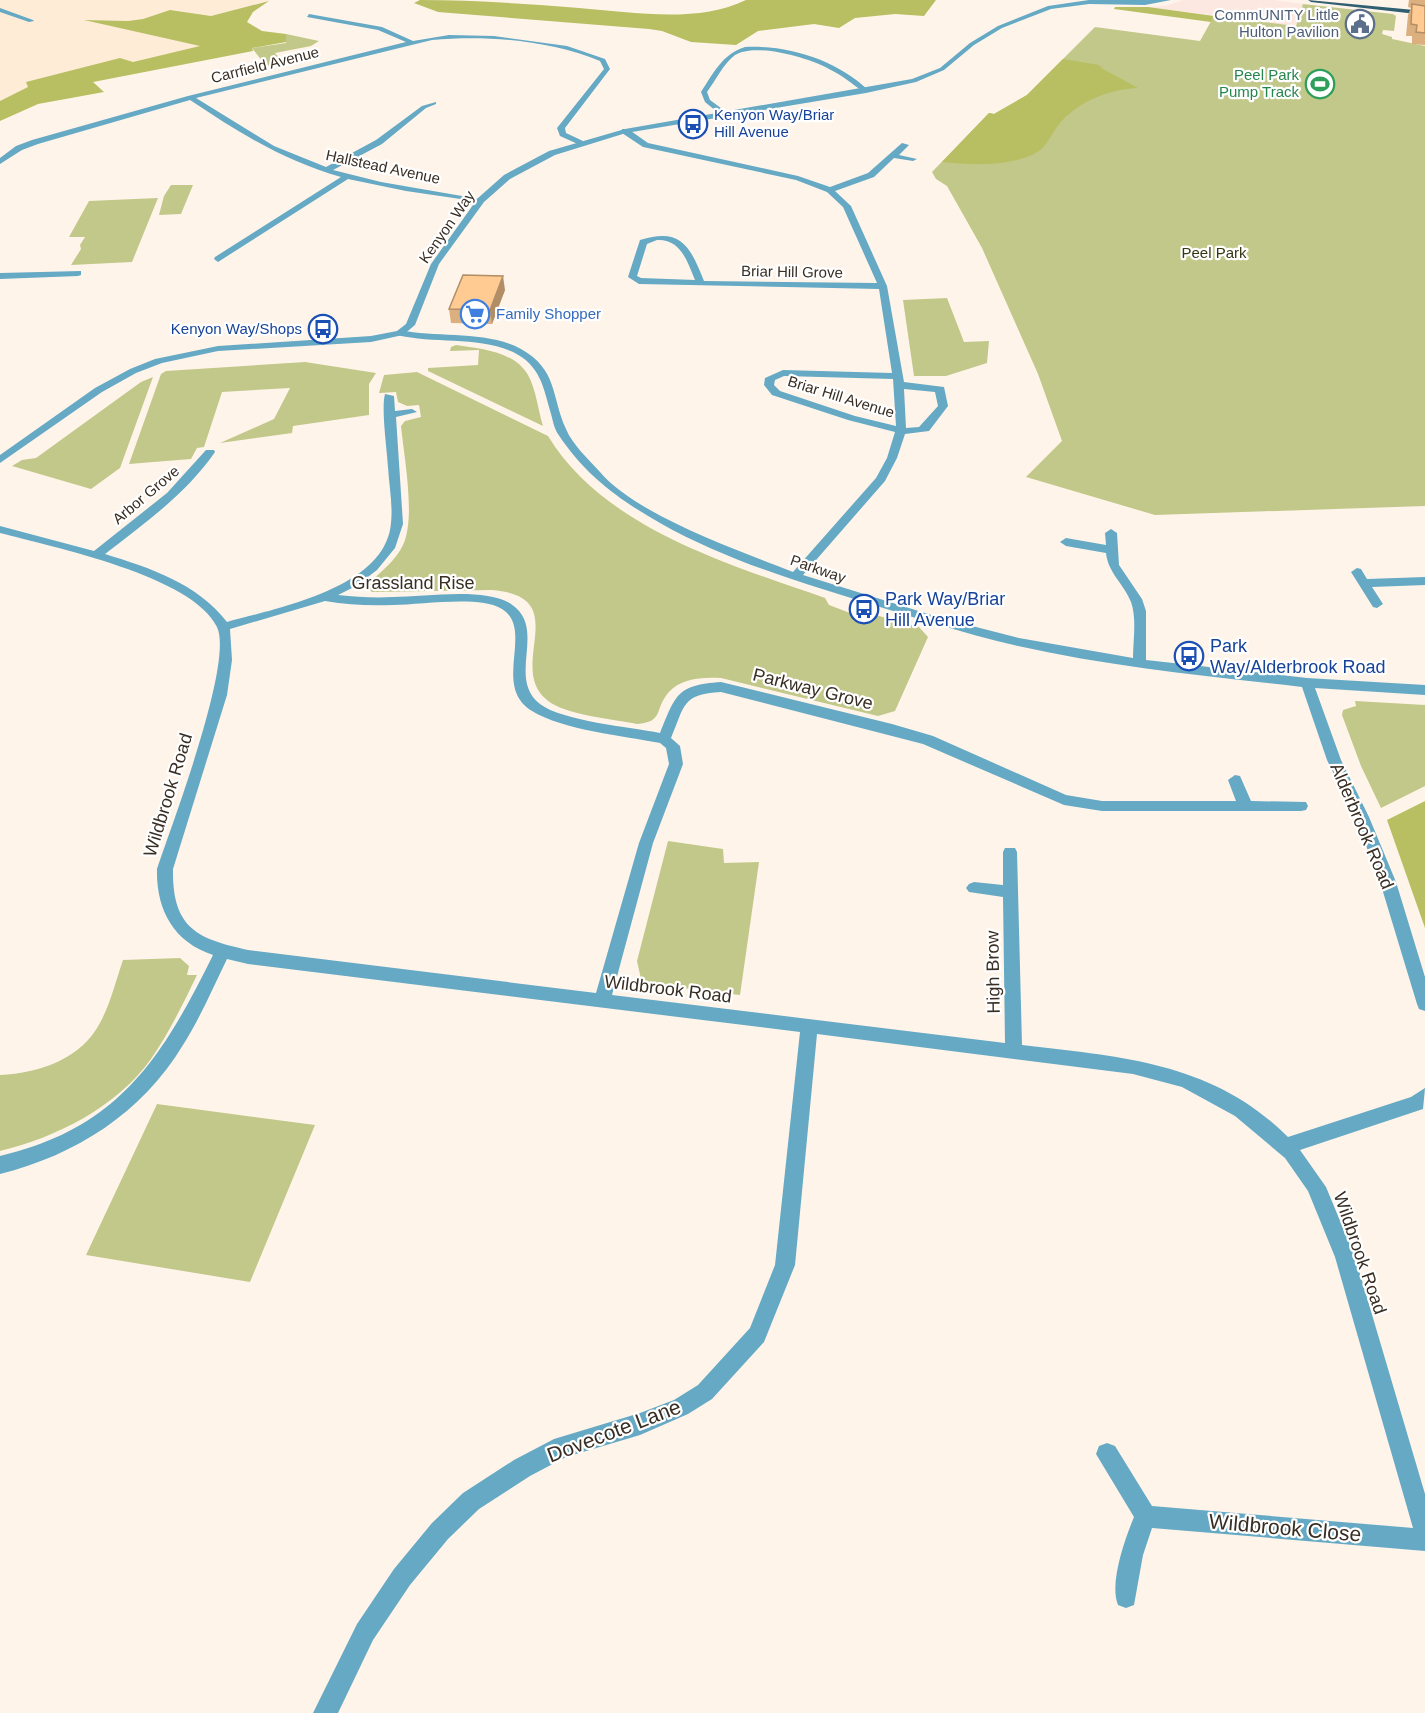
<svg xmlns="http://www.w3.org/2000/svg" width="1425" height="1713" viewBox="0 0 1425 1713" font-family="Helvetica,sans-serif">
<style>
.commercial{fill:#fce7e1}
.built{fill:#ffecd7}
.green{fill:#c2c889}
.forest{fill:#b7bf62}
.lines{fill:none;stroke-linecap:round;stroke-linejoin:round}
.minor{fill:#65a9c5;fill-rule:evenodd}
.tertiary{fill:#65a9c5;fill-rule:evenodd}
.primary{fill:#2f5f71;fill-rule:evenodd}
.wall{fill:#dbaf7e}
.shaded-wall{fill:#b28e66}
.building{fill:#ffcb92;stroke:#b28e66;stroke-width:1.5}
.labels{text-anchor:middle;stroke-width:4.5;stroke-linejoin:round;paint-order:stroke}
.far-service-label{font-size:15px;fill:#4e5e75;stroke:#fff;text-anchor:end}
.far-street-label{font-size:15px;fill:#382e23;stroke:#fff}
.far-leisure-label{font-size:15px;fill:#27864d;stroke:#fff;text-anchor:end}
.far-transit-label{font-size:15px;fill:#164399;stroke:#fff;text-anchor:start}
.far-park-label{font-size:15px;fill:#353810;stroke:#fff}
.far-shop-label{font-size:15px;fill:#366cbe;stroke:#fff;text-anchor:start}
.street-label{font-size:18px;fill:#382e23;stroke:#fff}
.transit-label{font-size:18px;fill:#164399;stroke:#fff;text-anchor:start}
.near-street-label{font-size:21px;fill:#382e23;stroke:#fff}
</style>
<rect width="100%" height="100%" fill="#fff4e9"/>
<path class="commercial" d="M1183,0H1273L1303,4L1296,26L1148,7L1166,6Z"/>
<path class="built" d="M0,0H271L211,16L170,10L143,19L128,21L88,20L202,46L133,62L26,82L29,87L0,101Z"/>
<path class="green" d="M1303,4L1393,14L1396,16L1394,31L1383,30L1382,34L1392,37V39L1425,46V506L1155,515L1026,477L1062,441L1038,374L982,248L947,186L936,179L932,172L989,113L994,114L1027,95L1095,27L1200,41L1214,16L1296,26Z
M286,34L319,41L311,46L275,53L283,62L266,66L252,48L286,43Z
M171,185H193L181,214L159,215L164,196Z
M158,198L132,262L71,265L81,249L80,245L85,237H69L89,201Z
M947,298L964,342L989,341L987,363L946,376H914L903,300Z
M456,345C481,349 514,351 528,375C536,389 538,410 543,426L428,371V368L478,365L479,350L450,351L451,347Z
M305,362L376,373L369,384V415L293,426L292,433L220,443L274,419L290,388L222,392L204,447L197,448L191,459L129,464L161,374L166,371Z
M417,372L548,436C604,528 728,564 825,598L829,605L850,613L861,611L919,627L928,637L895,711L878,716L721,678C702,677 681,678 668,693C654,710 664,722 637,724C613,719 572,716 551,703C501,670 578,597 492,590L372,592L368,588L369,583C381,572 396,560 403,545C416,518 404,457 401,426L405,421L421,417L419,405L407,406L398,402L396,392L379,393L384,375Z
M153,377L120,468L91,489L12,466L22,460L36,458L141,382Z
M1355,701L1425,705V786L1381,808L1361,766L1342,715L1343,710L1356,706Z
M668,841L723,849L724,863L759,862L740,995L648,984L641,979L637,961Z
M180,958L189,966L187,975H197C183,1004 169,1033 151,1059C117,1107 55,1138 0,1151V1075C40,1073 82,1059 101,1021C111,1002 116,980 123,960Z
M157,1104L315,1125L250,1282L86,1255Z"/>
<path class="forest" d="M420,0C473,0 526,4 579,8C632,12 697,24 746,0H936L924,16L895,14L855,18L839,28L814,24L758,31L736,45L691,42L662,31L649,29L438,12L414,3Z
M269,1L253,12L247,22L262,31L286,34V42L252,48L253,51L93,82L104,92L38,104L0,121V101L28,87L26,82L120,58L133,62L200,46L84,20L128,21L143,19L170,10L211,16Z
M1115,7H1148L1214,16L1211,22L1114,9Z
M1063,59L1099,65L1103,69L1138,88C1110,89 1079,101 1060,123C1052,132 1047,148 1034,154C1007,167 971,165 942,162L989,113L994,114L1027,95Z
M1425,801V928L1387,820Z"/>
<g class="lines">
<path class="minor" d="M0,8L33,20L34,21L29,22L0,12Z
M309,14L382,27L413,41L449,35L494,36L567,46L605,59L610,69L565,128L566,133L583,141L580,145L560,136L557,128L604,69L600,61C548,40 487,35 432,40L196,98L274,146L326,167L376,140L422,106L436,102V104L426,108L382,144L333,170L381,182L485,200L481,202L406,191L348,179L218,262L214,259L215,257L341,177C284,161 238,132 190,100L38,144L22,150L0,164V158L16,146L32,140L188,96L406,42L378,30L307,17Z
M745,47C789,45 837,60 869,91L864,92C852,84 842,75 829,69C810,58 755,42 735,55C723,64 716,80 707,92L710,100L729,114L722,116L705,102L701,92C713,74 722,54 745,47Z
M622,129H628L648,143L798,176L830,187L868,173L902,143L909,145L899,155L917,159L913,161L894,158L874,177L835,191L851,206L887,286L904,382L944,387L948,406L929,431L905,434L897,458L885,481L803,575L941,618L1019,638L1133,658C1133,641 1137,619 1131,602C1124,584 1108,573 1106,553L1066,546L1060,542L1066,538L1106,545L1105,533L1111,529L1117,533L1119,565L1142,599L1146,611V660L1307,678L1425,685V695L1315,688L1341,760L1369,817L1396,882L1425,977V1011L1419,1009L1417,1004L1380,882L1355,817L1327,760L1302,687C1207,676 1111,667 1018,646C962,633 906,615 851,598C786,578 720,557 660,523C618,499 585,475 558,434C554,428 553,421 551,414C543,387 541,366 513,352C478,336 434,344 397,335V331L400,330C438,338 486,330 521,349C558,370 551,396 566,429C572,444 589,460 600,472C636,515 740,551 793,572L876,478L887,458L895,432L848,420L772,395L764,385L765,378L783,370L892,373L879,289L639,284L628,277L640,240C681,227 690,246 704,281L877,283L843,207L827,192L796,180L643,147L622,133ZM657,240C681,239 687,261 695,280L641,278L637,276L647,244ZM784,376L893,379L896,426L855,416L780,391L774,385L775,380ZM904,389L935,392L938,406L919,427L906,428Z
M81,271V275L78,276L0,279V273Z
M385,394L394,396L395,411L412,409L417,412L396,417L403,524L395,548L377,570L356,586L338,595C357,597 375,598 393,597C425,597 485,587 511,604C548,628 506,678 540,704C562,721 630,727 660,733C676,695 676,685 721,682L892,724L933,736L1066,795L1102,801H1236L1228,780L1235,775L1240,776L1251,801L1306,802L1308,806L1306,810L1301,811H1102L1064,805L923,744L721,692C682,694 685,705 671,738L680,746L683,764L653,843L612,995L1005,1043L1003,897L969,892L966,888L969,884L974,882L1003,885V852L1005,848H1015L1017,852L1022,1045C1122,1057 1213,1062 1288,1137L1411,1097L1425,1088L1423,1109L1300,1150L1326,1187L1355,1257L1425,1494V1551L1152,1528L1143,1555L1134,1605L1126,1608L1118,1605C1109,1583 1125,1539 1134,1517L1096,1454L1099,1446L1107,1443L1115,1446L1152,1506L1413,1528L1335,1257L1308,1191L1285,1158L1235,1116L1182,1087L1133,1074L817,1034L795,1265L764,1342L712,1399L688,1414L640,1435L566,1457L530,1476L479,1509L448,1539L410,1585L373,1640L338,1713H313L357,1624L394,1569L432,1523L463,1493L514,1460L554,1439L640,1413L674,1400L698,1385L750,1328L775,1265L800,1032L248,964L227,959C213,988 200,1018 183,1045C142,1113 76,1155 0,1174V1156C119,1128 162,1058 213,955C173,942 156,909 157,869C171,827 234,662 217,627C193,576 53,547 0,533V526L94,551L167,493L206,450H214L215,452C186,494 145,523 105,554C150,568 197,583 227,622C277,608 386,588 391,523C393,505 389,485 388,467C387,450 381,408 385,394ZM325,601C348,605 370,606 393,605C421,605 479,595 502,609C535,630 491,686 532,711C563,730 624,736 660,743L666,748L669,764L639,843L596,993L248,950C197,939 172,928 173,869L227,695L232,660L230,629Z
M1357,568L1361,569L1367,579L1425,577V585L1372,587L1383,604L1377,608L1373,607L1351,572Z"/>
<path class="tertiary" d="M1089,0H1171L1145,5L1089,4L1051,9L1002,28L974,45L944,70L916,82L866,93L626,133L555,155L510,179L484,202L439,264L415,325L403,335L371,342L218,351L162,363L136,373L102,392L0,463V455L95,388L130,369L155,359L218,346L371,336L397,331L406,324L431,264L478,198L504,175L549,151L625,129L912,79L940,68L970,43L998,26L1048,6Z"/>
<path class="primary" d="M1308,0L1425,11V15L1311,2Z"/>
</g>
<path class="wall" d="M1409,0H1425V45L1412,44V36H1406L1408,15L1411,8L1408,7Z
M505,290L492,324L451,323L449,309Z"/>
<path class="shaded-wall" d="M503,276L505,290L492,324L490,310Z"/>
<path class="building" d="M1412,4L1425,6V33L1416,32L1417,25L1411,24Z
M463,275L503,276L490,310L449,309Z"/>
<defs>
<g id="civic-ring" transform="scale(1.5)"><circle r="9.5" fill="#fff" stroke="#5c6f8a" stroke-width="1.5"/><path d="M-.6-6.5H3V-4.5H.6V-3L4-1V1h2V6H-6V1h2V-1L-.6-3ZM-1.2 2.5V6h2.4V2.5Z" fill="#5c6f8a"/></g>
<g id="stadium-ring" transform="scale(1.5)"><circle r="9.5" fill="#fff" stroke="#2e9e5b" stroke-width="1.5"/><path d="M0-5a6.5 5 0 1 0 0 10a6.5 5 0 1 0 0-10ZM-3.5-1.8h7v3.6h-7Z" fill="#2e9e5b"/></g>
<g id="bus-ring" transform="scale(1.5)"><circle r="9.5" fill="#fff" stroke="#1a4fb4" stroke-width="1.5"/><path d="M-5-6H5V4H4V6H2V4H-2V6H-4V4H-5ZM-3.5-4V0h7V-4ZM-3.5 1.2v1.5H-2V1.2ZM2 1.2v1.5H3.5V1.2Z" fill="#1a4fb4"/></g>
<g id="supermarket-ring" transform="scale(1.5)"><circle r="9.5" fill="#fff" stroke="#3f7fe0" stroke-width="1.5"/><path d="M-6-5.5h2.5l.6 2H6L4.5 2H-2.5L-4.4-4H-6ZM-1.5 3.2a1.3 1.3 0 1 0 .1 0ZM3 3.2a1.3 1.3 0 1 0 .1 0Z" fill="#3f7fe0"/></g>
</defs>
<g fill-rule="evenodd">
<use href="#civic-ring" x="1360" y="24"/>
<use href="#stadium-ring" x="1320" y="84"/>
<use href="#bus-ring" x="693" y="124"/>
<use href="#supermarket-ring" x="475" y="314"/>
<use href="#bus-ring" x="323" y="329"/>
<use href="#bus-ring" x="864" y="609"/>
<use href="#bus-ring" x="1189" y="656"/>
</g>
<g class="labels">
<g class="far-service-label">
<text x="1339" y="20">CommUNITY Little<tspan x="1339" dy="17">Hulton Pavilion</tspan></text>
</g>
<g class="far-street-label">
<text transform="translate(265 65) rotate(-14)" y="5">Carrfield Avenue</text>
<text transform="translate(383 167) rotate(12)" y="5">Hallstead Avenue</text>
<text transform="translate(447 227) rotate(-55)" y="5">Kenyon Way</text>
<text transform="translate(792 272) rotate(1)" y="5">Briar Hill Grove</text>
<text transform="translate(841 397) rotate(17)" y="5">Briar Hill Avenue</text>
<text transform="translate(146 495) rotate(-40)" y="5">Arbor Grove</text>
<text transform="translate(818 569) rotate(19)" y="5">Parkway</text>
</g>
<g class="far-leisure-label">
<text x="1299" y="80">Peel Park<tspan x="1299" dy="17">Pump Track</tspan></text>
</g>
<g class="far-transit-label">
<text x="714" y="120">Kenyon Way/Briar<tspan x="714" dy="17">Hill Avenue</tspan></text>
<text x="302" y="334" text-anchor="end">Kenyon Way/Shops</text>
</g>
<g class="far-park-label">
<text x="1214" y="258">Peel Park</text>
</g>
<g class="far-shop-label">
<text x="496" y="319">Family Shopper</text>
</g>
<g class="street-label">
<text x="413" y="589">Grassland Rise</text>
<text transform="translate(813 689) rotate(14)" y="6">Parkway Grove</text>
<text transform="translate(168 795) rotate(-73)" y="6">Wildbrook Road</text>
<text transform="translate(1362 826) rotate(67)" y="6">Alderbrook Road</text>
<text transform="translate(993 972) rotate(-91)" y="6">High Brow</text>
<text transform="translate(668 989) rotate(7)" y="6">Wildbrook Road</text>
<text transform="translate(1360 1253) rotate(71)" y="6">Wildbrook Road</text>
</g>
<g class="transit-label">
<text x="885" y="605">Park Way/Briar<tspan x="885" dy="21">Hill Avenue</tspan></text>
<text x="1210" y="652">Park<tspan x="1210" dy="21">Way/Alderbrook Road</tspan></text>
</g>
<g class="near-street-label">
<text transform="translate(614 1431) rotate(-21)" y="7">Dovecote Lane</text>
<text transform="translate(1285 1528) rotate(5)" y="7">Wildbrook Close</text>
</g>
</g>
</svg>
